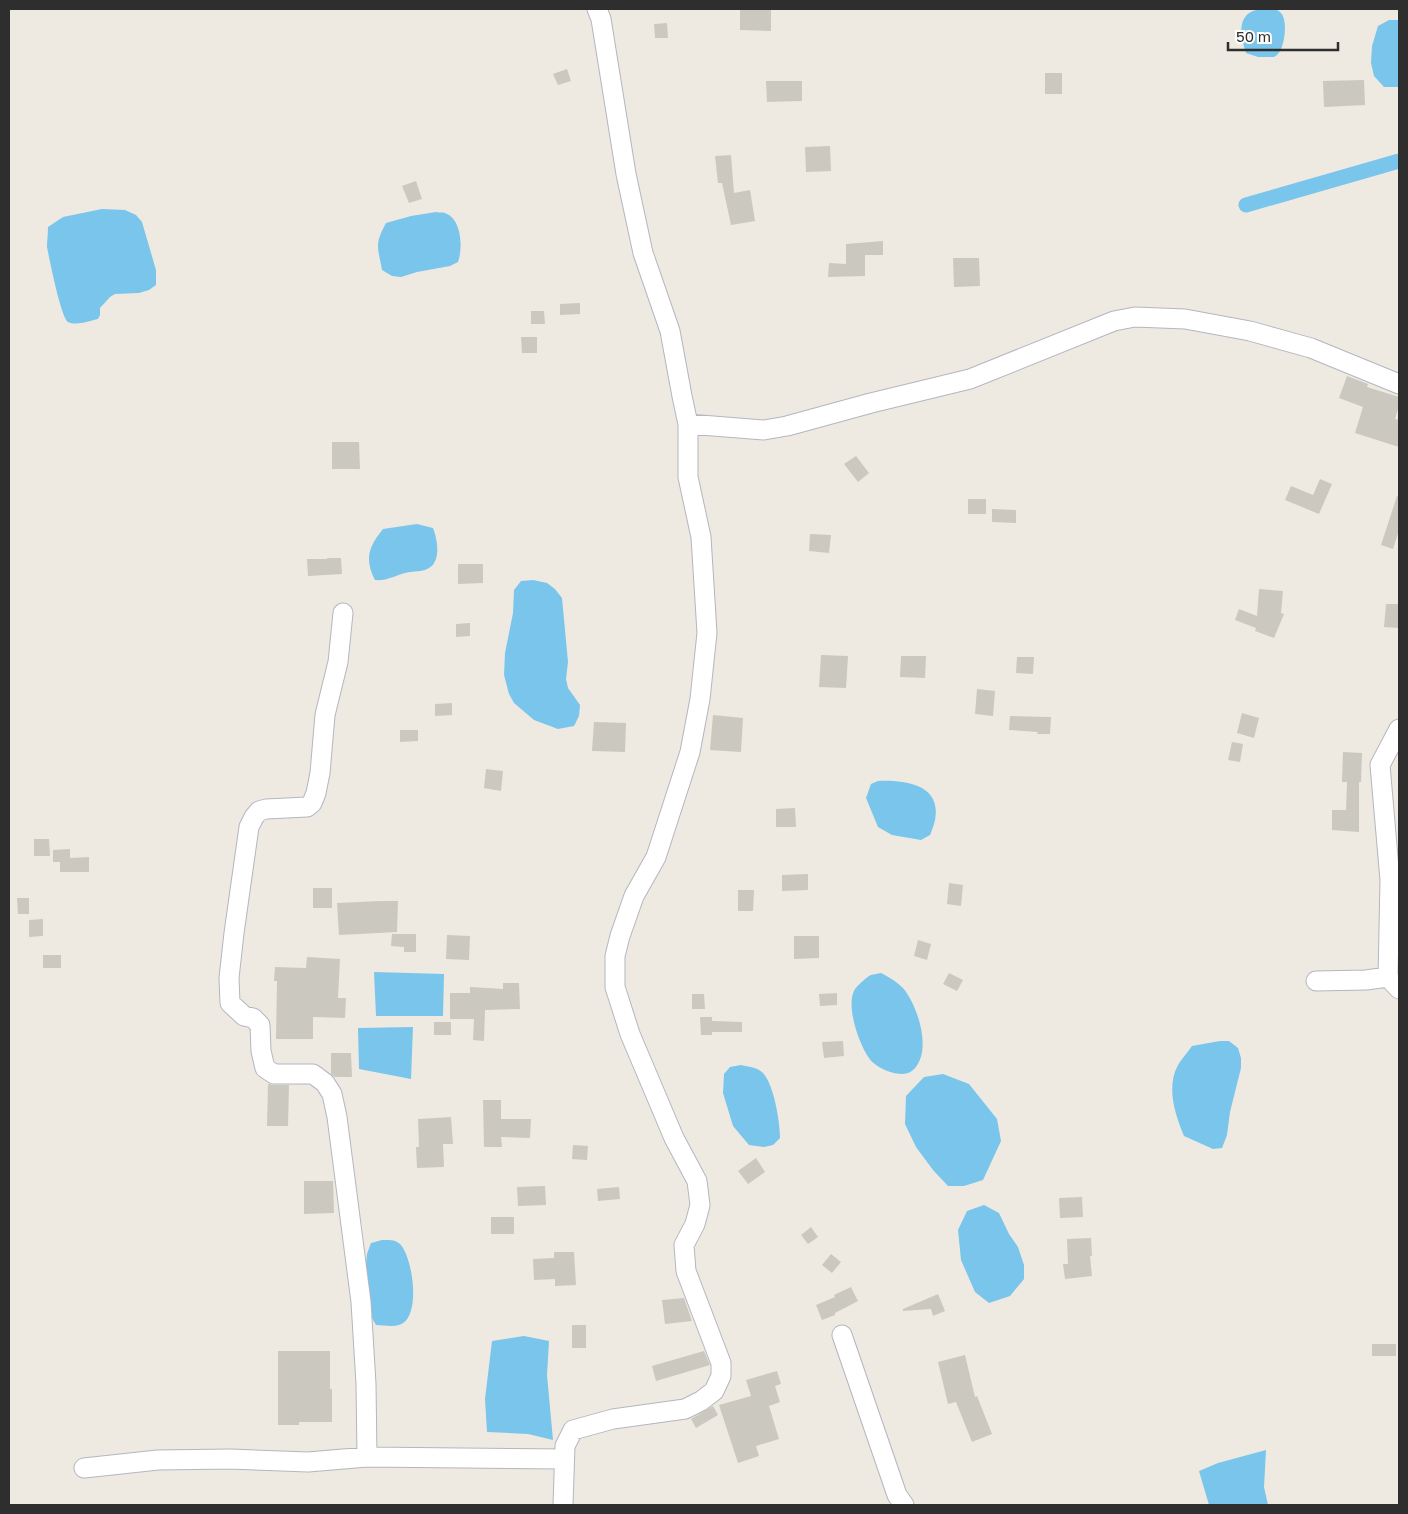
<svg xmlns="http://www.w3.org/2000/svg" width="1408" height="1514" viewBox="0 0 1408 1514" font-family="'Golos Text',sans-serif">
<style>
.water{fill:#79c5eb}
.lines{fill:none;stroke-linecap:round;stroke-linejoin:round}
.canal{stroke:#79c5eb;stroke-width:15}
.building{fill:#cac8bf}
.minor-casing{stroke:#b4b6c0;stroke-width:21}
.minor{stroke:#fff;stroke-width:19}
</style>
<rect width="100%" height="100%" fill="#eeeae1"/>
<path class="water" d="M1260,9C1267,9 1274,7 1280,12C1288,18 1285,43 1280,51C1279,53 1276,56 1274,57H1258L1246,53C1240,35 1236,13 1260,9Z
M1389,20H1399V87H1384L1374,76L1371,63L1372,46L1378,26Z
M102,209L125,210L136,215L142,222L156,270V285L149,290L139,293L115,294L110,297L100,308V315L98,319C90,321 76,326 68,322C61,318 49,257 47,247C47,241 48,234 48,227L63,217Z
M436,212C439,213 442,212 445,213C462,219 463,248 458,262L450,266L417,272L401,277L392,276L382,270C378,247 374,245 386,223L411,216Z
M417,524L433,528C438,541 442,565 425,570C419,572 411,571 405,573C394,576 387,581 375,580C364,559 369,546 383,529Z
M533,580L547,583L555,589L562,598L568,662L566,679L568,688L580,705L579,716L574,726L558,729L534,720L514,703L509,694L504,675L505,653L513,613L514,590L521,581Z
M878,781C904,780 942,784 935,820C934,825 932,830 930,835L921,840L892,835L878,827L866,798L871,784Z
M374,972L444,974L443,1016H376Z
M881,973C889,977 897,982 903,988C918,1006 933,1052 913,1070C903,1080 876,1069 869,1058C859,1044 845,1005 855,989C858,985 866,978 869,976C872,974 878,974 881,973Z
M413,1027L411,1079L359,1069L358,1028Z
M1220,1041H1229L1238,1048L1241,1058V1068L1230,1112L1227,1135L1222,1148L1213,1149L1184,1136C1175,1114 1166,1087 1178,1065C1182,1058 1188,1052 1192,1046Z
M741,1065C749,1067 757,1067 763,1073C774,1085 780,1122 780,1138L773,1145L764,1147L749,1145L733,1126L723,1093L724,1074L730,1067Z
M943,1074L969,1084L997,1119L1001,1141L983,1180L964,1186H948L933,1170L916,1147L905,1124L906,1096L924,1077Z
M984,1205L999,1213L1009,1234L1018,1247L1024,1265V1279L1010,1296L989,1303L975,1292L961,1260L958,1230L967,1211Z
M382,1240C388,1240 395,1239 400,1244C413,1257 422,1319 399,1325C392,1327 383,1325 376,1325L368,1311L365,1275L367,1254L371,1243Z
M524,1336L549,1341L547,1375L553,1440L528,1434L487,1432L485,1399L492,1341Z
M1266,1450L1264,1487L1268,1505H1209L1199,1471L1218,1463Z"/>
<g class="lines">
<path class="canal" d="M1246,205L1399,161"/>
</g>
<path class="building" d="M740,9H771V31L740,30Z
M667,23L668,38H655L654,24Z
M567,69L571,81L558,85L553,74Z
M1045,73H1062V94H1045Z
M1364,80L1365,105L1324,107L1323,81Z
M766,81H802V101L767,102Z
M830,146L831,171L806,172L805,147Z
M731,155L734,193L750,190L755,221L731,225L722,183H718L715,156Z
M416,181L422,199L409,203L402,186Z
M883,241V255H865V276L828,277L829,263L846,264V244Z
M953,258H979L980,286L954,287Z
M580,303V314L560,315V304Z
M531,311H544L545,324H531Z
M521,337H537V353H522Z
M1347,376L1368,384L1367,387L1399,397V406L1395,419L1399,420V447L1355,433L1363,407L1339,398Z
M332,442H359L360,469H332Z
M856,456L869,473L858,482L844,464Z
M1320,479L1332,484L1319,514L1285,500L1291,486L1313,495Z
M1397,496L1399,497V530L1393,549L1381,545Z
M968,499H986V514H968Z
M992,509L1016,510V523L992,522Z
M810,534L831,535L829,553L809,551Z
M327,558H341L342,574L308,576L307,559H327Z
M458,564H483V583L458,584Z
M1259,589L1283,591L1281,613L1284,614L1274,638L1255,631L1256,628L1235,620L1239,609L1257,616Z
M1386,604H1399V628L1384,627Z
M470,623V636L456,637V624Z
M821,655L848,656L846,688L819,687Z
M901,656H926L925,678L900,677Z
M1017,657H1034L1033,674L1016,673Z
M977,689L995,691L993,716L975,714Z
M452,703V715L435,716V704Z
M1242,713L1259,718L1254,738L1237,733Z
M713,715L743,718L741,752L710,750Z
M1010,716L1051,717L1050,734H1037L1038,732L1009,730Z
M594,722L626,723L625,752L592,751Z
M400,730H418V741L400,742Z
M1232,742L1243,744L1240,762L1228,760Z
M1343,752L1362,753L1361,782H1359V832L1332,830V810H1346L1347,782H1342Z
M486,769L503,771L501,791L484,788Z
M795,808L796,827H776V809Z
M34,839H49L50,856H34Z
M70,849V858L89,857V872H60V862H53V850Z
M808,874V890L782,891V875Z
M949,883L963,885L961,906L947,904Z
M313,888H332V908H313Z
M738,890H754L753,911H738Z
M17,898H29V914H18Z
M381,901H398L397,932L339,935L337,903Z
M43,919V936L29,937V920Z
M392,934H416V952H404V947L391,946Z
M447,935L470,936L469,960L446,959Z
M794,936H819V958L794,959Z
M918,940L931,944L927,960L914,956Z
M43,955H61V968H43Z
M307,957L340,959L338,998H346L345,1018L313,1017V1039H276L277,981H274L275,967L306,968Z
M949,973L963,980L957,991L943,984Z
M503,983H519L520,1009L485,1010L484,1041L473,1040L474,1019H450V993H470V987L503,989Z
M837,993V1005L820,1006L819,994Z
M692,994H704L705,1009H692Z
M700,1017H712V1021L742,1022V1032H712V1035H701Z
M434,1022H451V1035H434Z
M843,1041L844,1056L824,1058L822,1042Z
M331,1053H351L352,1077H335L331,1074Z
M268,1084L274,1085H289L288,1126H267Z
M483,1100H501V1119H531L530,1138L501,1137L502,1147H484Z
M451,1117L453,1144H443L444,1167L417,1168L416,1147H419L418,1119Z
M573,1145L588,1146L587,1160L572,1159Z
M756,1158L765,1172L748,1184L738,1171Z
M304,1181H333L334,1213L304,1214Z
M545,1186L546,1205L518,1206L517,1187Z
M619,1187L620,1199L598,1201L597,1189Z
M1082,1197L1083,1217L1060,1218L1059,1198Z
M491,1217H514V1234H491Z
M811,1227L818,1237L808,1244L801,1235Z
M1091,1238L1092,1256H1090L1092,1276L1065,1279L1063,1264H1068L1067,1239Z
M554,1252H574L576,1285L555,1286V1279L534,1280L533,1259L554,1258Z
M831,1254L841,1262L832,1273L822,1265Z
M851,1287L858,1301L835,1313V1315L822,1320L816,1305L835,1297L834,1295Z
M938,1294L945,1311L933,1316L931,1309L903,1311V1309Z
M684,1298L692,1321L665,1324L662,1300Z
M572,1325H586V1348H572Z
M1372,1344H1396V1356H1372Z
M278,1351H330V1389H332V1422H299V1425H278Z
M704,1351L710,1365L656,1381L652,1366Z
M965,1355L975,1397L977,1396L992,1434L972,1442L956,1402L948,1404L938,1362Z
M777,1371L781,1384L775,1386L780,1402L769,1406L779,1439L756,1446L759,1456L738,1463L719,1405L751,1396L746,1380Z
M713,1406L718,1415L696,1428L691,1419Z"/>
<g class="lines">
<g class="minor-casing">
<path id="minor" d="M688,424L764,430L787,426L871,403L970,379L1114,321L1135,317L1185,319L1250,331L1311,348L1399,384
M343,613L338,662L325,715L320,773L316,793L312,803L307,807L266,809L259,811L254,817L249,827L234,933L229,978L230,1003L244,1016L253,1018L260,1025L261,1051L265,1068L274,1074H313L325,1083L332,1094L337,1117L361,1302L366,1384L367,1457L564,1459
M1388,977L1390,880L1380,765L1399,729
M1316,981L1366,980L1388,977L1399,989
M842,1335L897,1495L904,1505
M84,1468L158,1460L230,1459L308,1462L367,1457
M563,1505L565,1446L573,1430L613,1419L685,1409L701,1401L714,1391L721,1376V1363L686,1271L684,1245L695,1224L700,1205L697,1181L674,1138L630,1034L615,987V956L620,936L634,896L656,857L690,752L700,699L707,633L701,537L688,477V424L682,396L670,331L643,253L626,174L601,19L597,9"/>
</g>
<use href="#minor" class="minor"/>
</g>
<rect width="1408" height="1514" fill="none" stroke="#2e2e2e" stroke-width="20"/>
<path d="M1228 42v8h110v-8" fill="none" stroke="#2e2e2e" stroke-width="2.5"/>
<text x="1236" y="42" font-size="15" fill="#2e2e2e" stroke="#ffffff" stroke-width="4" paint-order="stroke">50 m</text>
</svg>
